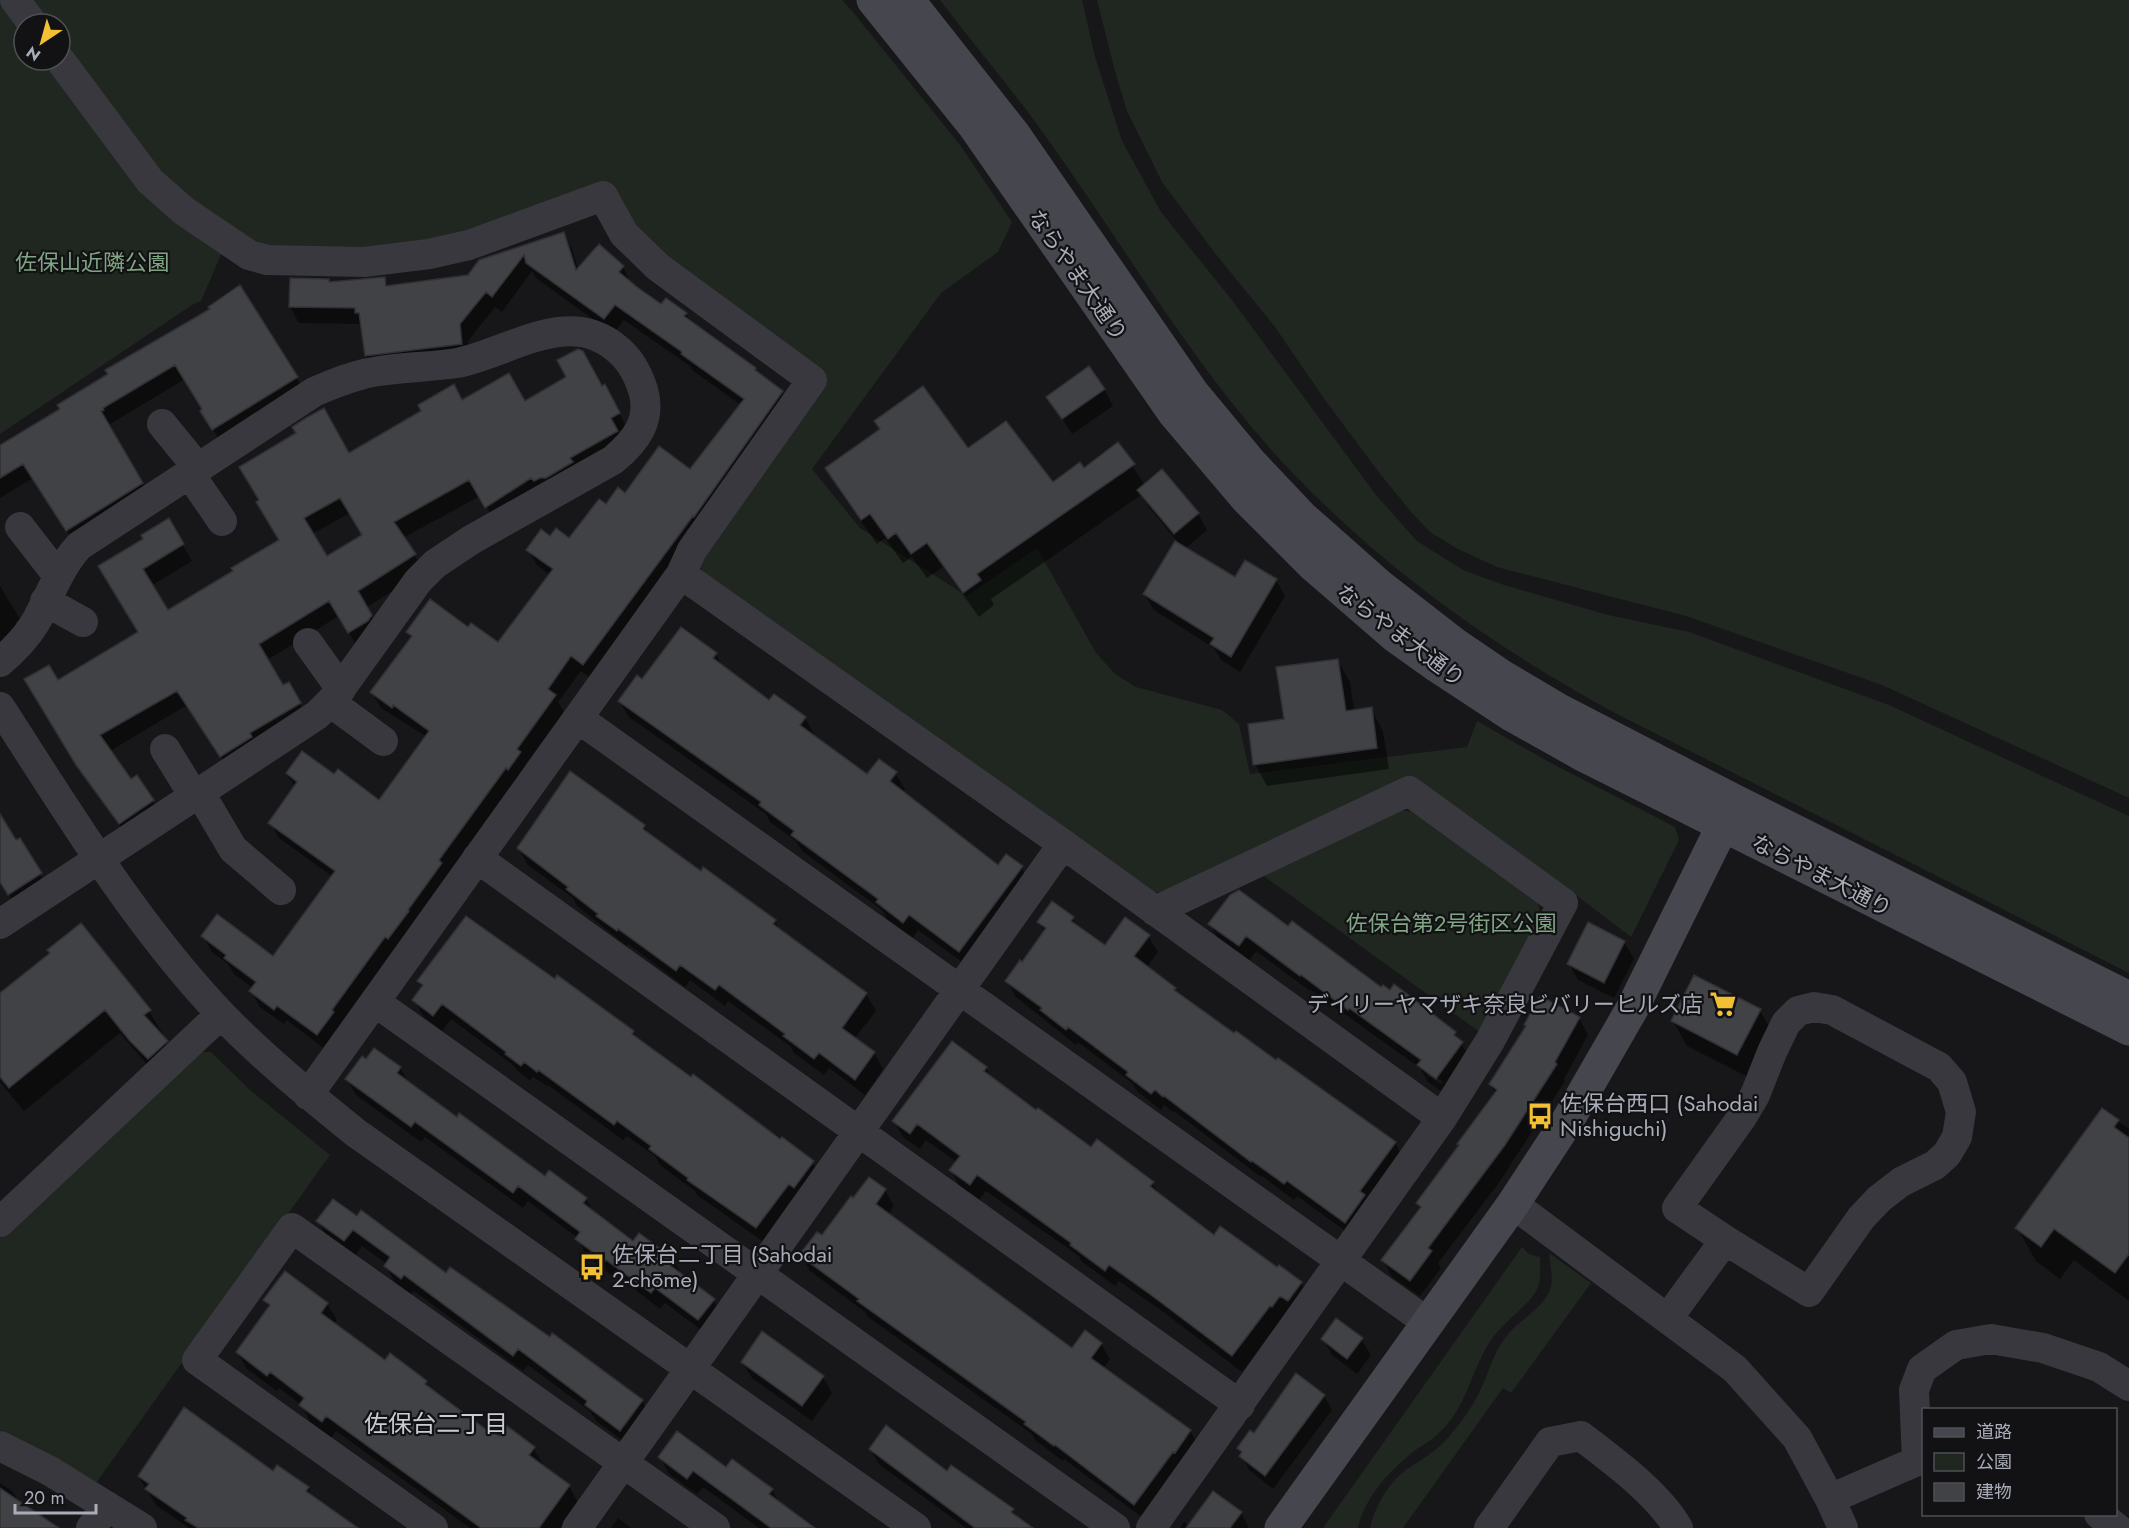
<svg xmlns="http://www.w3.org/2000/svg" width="2129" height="1528" viewBox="0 0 2129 1528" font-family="Jost,'Noto Sans JP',sans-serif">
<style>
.green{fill:#1f2720}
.shadow{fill:#0007;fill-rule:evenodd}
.building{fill:#414246;stroke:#313135;stroke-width:1.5;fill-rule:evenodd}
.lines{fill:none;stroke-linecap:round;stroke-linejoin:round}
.street{stroke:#38383e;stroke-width:30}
.secondary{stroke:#46474e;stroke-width:33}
.labels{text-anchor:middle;stroke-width:4.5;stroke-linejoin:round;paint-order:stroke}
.park-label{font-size:22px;fill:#80a484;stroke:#121214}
.street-label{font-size:22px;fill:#a9adb9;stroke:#121214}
.poi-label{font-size:22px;fill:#a9adb9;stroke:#121214;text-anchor:start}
.neighbourhood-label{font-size:24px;fill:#caccd5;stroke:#121214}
</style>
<rect width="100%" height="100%" fill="#171719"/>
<path class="green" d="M0,0H4L24,27V60H49L223,250L201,301L192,305L0,434Z
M28,0H842L853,12L960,145L1012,222L998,252L941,293L812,469L860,528L967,596L1037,548L1096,653L1115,674L1136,687L1222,710L1239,724L1250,774L1467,747L1477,721L1549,762L1675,827L1679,840L1631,937L1580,898L1410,777L1166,893L1146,891L702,573L698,554L827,377L637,236L607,183L501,223L396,248L258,250L164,179L101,103L60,45V24H45Z
M940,0H1082L1095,57L1122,141L1161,212L1232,300L1376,495L1417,541L1463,570L1504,585L1608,615L1689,632L1889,705L2129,816V973L1615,713C1493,647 1380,566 1285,465C1192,365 1124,245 1044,134C1011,88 974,45 940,0Z
M1097,0H2129V798L1882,685L1686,616L1497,567L1458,549L1430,532L1412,513L1381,475L1325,400L1275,327L1214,252L1162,182L1127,111L1115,71Z
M1397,810L1418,812L1537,897L1541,918L1481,1033L1261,874Z
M198,1052H211L250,1090L330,1155L96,1483L0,1430V1238Z
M1522,1247L1529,1254L1540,1257C1540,1270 1542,1282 1535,1293C1525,1308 1503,1323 1491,1340C1471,1370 1467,1407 1440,1432C1433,1440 1422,1445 1414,1451C1390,1471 1365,1496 1358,1528H1323Z
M1549,1253L1591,1283L1511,1393L1503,1388L1403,1528H1370C1375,1507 1388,1483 1406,1470C1420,1460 1434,1453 1446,1440C1461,1423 1475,1404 1484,1382C1491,1365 1496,1348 1509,1333C1521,1319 1542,1309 1550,1290C1554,1279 1550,1264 1549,1253Z"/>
<path class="shadow" d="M563,234L572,249L578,269L599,246L623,267L631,284L662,307L686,314L691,323L755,369L759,375L782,392L791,408L592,679L581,671L558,702L564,712L526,764L529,769L326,1050L287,1020L284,1024L260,1007L251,991L253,988L234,974L228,964L212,952L203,936L274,958L333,877L279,838L270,823L295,787L287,774L335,776L379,802L427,737L381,708L372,692L412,638L408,632L468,629L498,644L550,575L537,565L528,550L551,538L570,540L606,506L625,495L690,471L741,405L692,370L690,366L624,320L613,334L536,278L532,271L502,312L495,307L468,341L470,359L375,371L366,356L362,324L299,323L290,307L328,280L330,284L384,278L389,287L469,276Z
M240,288L306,393L222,445L185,379L110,424L111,426L109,428L151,499L76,545L33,478L0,498V447L62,410L211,310Z
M602,387L613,402L628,430L626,448L496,523L480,496L403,538L424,570L366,608L381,632L358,648L339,616L267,660L283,687L288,684L309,719L231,772L188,706L182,708L110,751L130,781L152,801L162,817L129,839L88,781L57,682L140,632L100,566L145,540L168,520L192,561L151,586L167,612L235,572L281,540L349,455L462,401L525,403ZM350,513L364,536L326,558L312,534Z
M1104,389L1113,406L1072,434L1048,397Z
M1118,445L1145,485L1198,514L1207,530L1185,549L1235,579L1276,580L1285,596L1240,672L1221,660L1214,648L1154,610L1144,594L1181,546L1148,506L1141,495L991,599L994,605L979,617L943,567L927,578L912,557L903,563L885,538L877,544L841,493L827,468L967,450L1053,484L1084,470Z
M0,586L20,619L15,622L22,633L0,644Z
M716,654L723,668L770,702L805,718L814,734L813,736L868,776L895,773L905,789L902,793L998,867H1021L1031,884L969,967L918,930L913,938L887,919L882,910L802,851L796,841L770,822L766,814L629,717L619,701L642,681Z
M1337,660L1350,682L1354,711L1371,709L1383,731L1389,769L1267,786L1255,764L1285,721Z
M0,817L50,890L19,910L0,881Z
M644,826L650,836L701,873L775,921L780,931L866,994L876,1011L854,1039L874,1053L883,1069L865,1095L829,1068L824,1075L794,1053L790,1046L728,1001L725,1006L690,980L685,987L628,944L627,946L577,906L573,898L528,865L518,848Z
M1073,918L1078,928L1105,947L1148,936L1158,952L1147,967L1175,989L1179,995L1234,1035L1395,1143L1404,1159L1355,1238L1297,1196L1294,1200L1262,1176L1261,1177L1174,1111L1173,1112L1164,1105L1161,1110L1137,1091L1132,1083L1078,1042L1076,1045L1016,997L1007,981L1023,964L1045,932L1039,922Z
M1210,924L1288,928L1381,989L1454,1033L1471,1059L1445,1094L1428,1082L1420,1068L1311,990L1310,991L1256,951L1248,962L1219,941ZM1427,1071L1443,1082L1441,1084L1427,1075Z
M1624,942L1634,959L1614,998L1578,980L1569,964Z
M558,977L633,1032L638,1040L812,1162L822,1178L765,1243L697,1195L695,1191L660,1165L655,1156L627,1136L623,1140L548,1085L547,1086L533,1077L530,1081L516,1069L513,1065L451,1019L442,1031L423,1016L414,1000L423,988L419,981H555Z
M0,995L149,1011L163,1034L161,1036L180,1065L162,1082L120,1033L24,1111L0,1082Z
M1760,1011L1774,1035L1752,1079L1687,1046L1673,1021Z
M1579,1018L1588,1035L1564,1079L1565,1081L1498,1184L1438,1263L1441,1268L1420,1296L1392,1277L1383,1260L1421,1209L1418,1203L1496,1094L1490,1084Z
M366,1061L400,1068L409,1083L431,1100L546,1178L586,1199L594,1213L634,1243L674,1261L683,1277L713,1300L723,1316L708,1335L665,1303L660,1309L616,1275L614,1277L586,1256L578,1238L528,1201L523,1208L425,1137L421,1142L356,1095L347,1079Z
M986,1068L992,1079L1091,1150L1152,1183L1160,1196L1214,1237L1301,1283L1310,1299L1280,1321L1242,1372L1162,1311L1119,1281L1115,1286L1081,1261L1079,1256L986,1191L979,1200L960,1187L951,1170L957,1162L926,1140L920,1149L903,1137L894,1121Z
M2102,1110L2129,1129V1301L2074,1260L2060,1279L2036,1261L2017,1228Z
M869,1179L885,1190L894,1206L888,1215L1073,1350L1101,1344L1110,1359L1103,1369L1190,1431L1199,1446L1144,1519L1064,1459L1063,1461L1035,1440L1032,1434L868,1317L865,1312L810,1271L801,1256L823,1238Z
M333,1201L642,1401L652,1417L630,1446L596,1421L590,1411L528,1365L523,1371L414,1291L411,1294L395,1283L386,1266L387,1264L362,1246L354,1257L327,1237L318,1221Z
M285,1273L327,1304L337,1320L334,1324L385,1362L426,1382L432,1391L489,1433L533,1448L543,1464L542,1466L569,1486L578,1503L560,1528H470L336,1431L331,1438L310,1422L302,1405L279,1388L277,1391L247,1369L237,1352L270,1308L265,1300Z
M1323,1339H1361L1371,1355L1357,1374L1332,1355Z
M742,1362L823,1377L832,1393L812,1421L752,1378Z
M1324,1396L1332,1410L1273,1489L1249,1470L1238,1448L1254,1435Z
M870,1449L947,1473L1012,1510L1017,1518L1031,1528H966L880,1465Z
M660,1457L727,1469L772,1490L780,1504L812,1528H759L703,1487L697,1494L669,1474Z
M273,1473L308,1488L314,1499L352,1528H189L156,1505L139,1477Z
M0,1483L12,1491L19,1502L57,1528H0Z
M1241,1513L1249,1528H1180L1184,1522L1189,1526Z
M618,1518L631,1528H611Z"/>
<path class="building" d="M564,232L576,270L599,244L624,266L619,272L637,287L661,304L666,298L687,313L684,316L756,368L755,370L783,391L694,517L693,516L583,665L571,656L548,689L556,695L517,749L521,752L508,770L506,768L439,860L442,863L408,910L409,911L388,939L385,937L332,1010L334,1012L317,1035L277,1006L274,1010L249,991L256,982L224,958L226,955L201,936L217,914L273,956L335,871L268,823L297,782L286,773L302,751L334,774L338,769L379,800L429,731L393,705L392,708L370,692L412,636L406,632L430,599L468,627L471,623L498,642L553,569L526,550L541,529L550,536L556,528L569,538L599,499L606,504L618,487L625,493L659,446L690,469L744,399L681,354L682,352L615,305L604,319L526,263L524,255L492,297L486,292L460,324L462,344L365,356L359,313H355V308L289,307L290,278L329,279V282L385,277L386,286L468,275L479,260Z
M240,285L298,377L212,430L200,411L202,409L175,365L103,408L104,410L101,411L143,483L66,531L23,464L0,478V445L60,409L57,405L108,374L105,370L210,309L208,307Z
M578,349L583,351L602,386L605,384L620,413L611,418L618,431L570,458L573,462L546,478H540L534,481L531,478L485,508L469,480L394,522L416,554L358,591L372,615L368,621L348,633L329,601L259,644L283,685L289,682L301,703L250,733L252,737L220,757L177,691L100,735L131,779L137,775L154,800L119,824L76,765L24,679L49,665L58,680L138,632L98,566L143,539L141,535L169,518L184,544L143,569L168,610L233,571L231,568L279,540L256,502L259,500L239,467L296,433L292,427L306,418L324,408L349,453L421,411L418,405L454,384L462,400L509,373L525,401L566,377L557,360ZM340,498L362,535L327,556L304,518Z
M1089,366L1105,389L1062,419L1046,397Z
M923,386L968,448L1006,421L1053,482L1080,462L1084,468L1118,442L1135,464L977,574L981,580L963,593L927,543L911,554L896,533L888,539L870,514L861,520L825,468L880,429L874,421Z
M1162,469L1199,513L1174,534L1137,490Z
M1175,541L1235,577L1245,560L1277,579L1231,657L1210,644L1214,638L1143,594Z
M681,627L717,653L713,658L769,700L774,694L806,717L800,725L867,774L879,759L897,772L890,781L998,865L1006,854L1023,866L959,952L909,915L903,923L876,902L878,899L791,835L794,831L759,805L761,802L618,701L637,675L642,679Z
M1338,659L1346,711L1372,707L1377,748L1253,765L1248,724L1284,719L1276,667Z
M570,771L645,825L643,829L701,871L703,867L776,920L773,924L867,993L842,1028L875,1052L855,1080L819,1053L814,1059L783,1036L785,1034L719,985L715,990L680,965L676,971L618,929L617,931L596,916L598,914L566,889L568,887L517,848Z
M0,814L16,840L20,838L42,873L8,895L0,882Z
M1239,890L1288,926L1292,921L1381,987L1383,985L1390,990L1394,984L1456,1032L1454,1035L1463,1042L1436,1079L1417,1065L1421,1060L1349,1008L1348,1010L1301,975L1300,976L1246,936L1239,946L1208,924L1230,895Z
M1052,901L1074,917L1071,921L1105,945L1125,917L1150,935L1134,956L1176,988L1174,990L1234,1033L1236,1031L1276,1060L1278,1058L1396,1142L1360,1191L1365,1195L1345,1223L1287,1181L1284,1184L1252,1161L1251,1162L1164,1096L1163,1097L1155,1090L1151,1094L1126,1075L1128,1072L1068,1027L1066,1030L1040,1010L1042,1008L1005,981L1020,960L1022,962L1046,928L1037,922Z
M466,916L555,979L557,975L634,1031L632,1034L691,1077L693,1074L780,1139L782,1137L814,1161L794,1188L789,1184L756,1228L687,1180L688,1178L649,1149L651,1146L617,1121L614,1125L538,1070L537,1072L524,1062L521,1066L505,1054L506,1052L442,1004L433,1016L412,1000L423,985L417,981Z
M1588,922L1625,941L1604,983L1567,964Z
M81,923L151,1010L144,1015L168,1041L148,1059L129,1040L105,1010L9,1088L0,1077V993L50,953L47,950Z
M1694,975L1761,1009L1737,1055L1671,1021Z
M1540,996L1580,1017L1555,1062L1557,1064L1505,1145L1428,1248L1432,1251L1410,1281L1381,1260L1421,1207L1416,1203L1459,1145L1457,1144L1497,1090L1489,1084L1526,1026L1524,1025Z
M952,1041L987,1067L984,1071L1036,1110L1038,1108L1091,1147L1097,1139L1154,1182L1150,1186L1156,1191L1214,1235L1220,1226L1277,1267L1279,1265L1302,1282L1288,1301L1280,1296L1272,1307L1270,1306L1232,1356L1151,1295L1109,1265L1105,1271L1070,1245L1071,1243L977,1175L970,1185L949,1170L960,1156L917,1124L910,1134L892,1121Z
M374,1048L401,1067L397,1073L457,1117L459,1113L545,1176L549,1170L587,1198L583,1203L633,1241L639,1233L675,1260L671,1266L715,1299L698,1320L655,1288L651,1293L606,1260L605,1261L575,1239L580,1232L518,1186L513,1193L415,1122L411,1127L345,1079L362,1056L366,1059Z
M2102,1108L2119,1120L2114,1127L2129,1138V1254L2115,1273L2054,1229L2041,1247L2015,1228Z
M869,1177L886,1189L876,1204L1072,1348L1085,1330L1102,1343L1091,1358L1191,1430L1175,1453L1173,1452L1134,1505L1055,1445L1054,1446L1024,1424L1026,1422L857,1301L859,1299L799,1255L817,1232L822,1235L851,1196L853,1198Z
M333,1199L357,1216L361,1210L446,1273L450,1267L550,1337L552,1333L643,1400L620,1431L585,1405L587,1401L518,1349L513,1356L404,1275L401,1279L384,1266L390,1257L353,1230L344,1241L316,1221Z
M285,1271L328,1303L321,1313L385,1360L390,1353L427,1381L425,1384L488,1431L490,1429L499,1436L507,1426L535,1447L529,1455L570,1485L539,1528H481L326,1416L322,1422L299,1405L304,1398L270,1372L267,1376L236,1352L270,1305L263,1300Z
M1336,1318L1363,1338L1347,1359L1321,1339Z
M762,1331L824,1376L802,1406L741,1362Z
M1296,1373L1325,1395L1265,1476L1239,1456L1242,1452L1237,1448L1250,1430L1254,1433Z
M184,1407L273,1471L277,1465L309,1487L306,1491L358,1528H198L185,1520L187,1518L145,1489L149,1484L138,1476Z
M886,1425L947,1471L951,1465L1014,1509L1011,1512L1033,1528H975L869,1449Z
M677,1431L726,1467L732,1459L773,1489L769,1494L815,1528H771L693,1471L687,1479L658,1457Z
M0,1488L59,1528H0Z
M1213,1491L1242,1512L1230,1528H1186Z"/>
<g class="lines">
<path class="street" d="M15,0L33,24
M60,60L150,181L184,211L249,255L267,260L364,262L429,254L469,245L603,196L624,234L658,267L812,380L692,550L681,574L308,1095
M162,424L197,467
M189,473L222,521
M20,527L58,576
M681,574L1063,844L1442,1118
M45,601L83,622
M308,643L341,689
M0,662C13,651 26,638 35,623C50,597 58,569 79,546L314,392C335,383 357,374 379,371C405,367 431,367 457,363C509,353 567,307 616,348C629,358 638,374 643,390C652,420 636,441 613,460L471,540L435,564L418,581L334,698L317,715L0,924
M330,702L383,741
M0,707C68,812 134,922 220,1013C261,1056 309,1095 356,1133L916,1528
M579,719L1427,1322
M165,749L194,796
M200,793L233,849L281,890
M477,858L1240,1405
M375,1002L1115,1528
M1513,1204L1735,1369L1797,1438L1830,1499L1843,1528
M0,1222L221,1014
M1668,1318L1725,1240L1677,1208L1742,1117L1755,1095L1772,1052L1786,1023L1798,1011L1814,1007L1832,1010L1939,1067L1952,1082L1961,1112L1957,1137L1947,1154L1935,1165L1901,1182L1879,1199L1861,1218L1809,1292L1725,1240
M0,1446L50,1471L142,1528
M1917,1461L1914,1390L1922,1369L1956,1345L1991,1339L2043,1348L2099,1367L2129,1386
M1830,1499L1917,1461H1924
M2099,1514L2117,1528
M91,1528L107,1506
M433,1528L197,1360L292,1228L715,1528
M577,1528L1063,844
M1151,1528L1442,1118L1490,1041L1563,903L1409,791L1155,911
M1489,1528L1550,1442L1581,1436C1613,1461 1658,1493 1678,1528"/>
<path class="secondary" d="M873,0L975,127L1174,413L1247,499L1313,565L1395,636L1437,666L1510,714L1583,755L2129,1029
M908,0L1013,133L1192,392L1250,462L1302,517L1380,586L1456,645L1500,675L1559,710L1735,801L2129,998
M1281,1528L1513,1204L1568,1120L1633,1007L1733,805"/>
</g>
<defs>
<g id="supermarket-bare" transform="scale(2.07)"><path d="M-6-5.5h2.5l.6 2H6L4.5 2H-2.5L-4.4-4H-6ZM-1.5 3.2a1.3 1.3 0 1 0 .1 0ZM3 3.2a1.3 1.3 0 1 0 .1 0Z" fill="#f3c034" stroke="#121214" stroke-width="2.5" paint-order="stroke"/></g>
<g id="bus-bare" transform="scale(2.07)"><path d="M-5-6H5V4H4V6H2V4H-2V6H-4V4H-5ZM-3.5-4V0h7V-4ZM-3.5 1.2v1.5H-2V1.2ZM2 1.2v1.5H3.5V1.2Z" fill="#f3c034" stroke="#121214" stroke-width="2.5" paint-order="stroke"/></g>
</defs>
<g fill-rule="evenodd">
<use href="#supermarket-bare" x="1723" y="1004"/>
<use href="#bus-bare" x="1540" y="1116"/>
<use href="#bus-bare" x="592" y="1267"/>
</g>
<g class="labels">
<g class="park-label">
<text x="92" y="270">佐保山近隣公園</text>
<text x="1451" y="931">佐保台第2号街区公園</text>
</g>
<g class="street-label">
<text transform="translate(1078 275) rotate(55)" y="8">ならやま大通り</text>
<text transform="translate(1401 635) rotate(37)" y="8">ならやま大通り</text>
<text transform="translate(1822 875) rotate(27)" y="8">ならやま大通り</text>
</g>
<g class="poi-label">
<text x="1703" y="1012" text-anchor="end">デイリーヤマザキ奈良ビバリーヒルズ店</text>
<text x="1560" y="1111">佐保台西口 (Sahodai<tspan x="1560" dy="25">Nishiguchi)</tspan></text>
<text x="612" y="1262">佐保台二丁目 (Sahodai<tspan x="612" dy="25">2-chōme)</tspan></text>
</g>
<g class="neighbourhood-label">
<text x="436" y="1432">佐保台二丁目</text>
</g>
</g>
<rect x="1922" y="1408" width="195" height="108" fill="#121214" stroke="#4e5056" stroke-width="1.5"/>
<rect x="1934" y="1428" width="30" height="9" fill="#46474e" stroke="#4e5056" stroke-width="1.5"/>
<text x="1976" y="1438" font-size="18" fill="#a9adb9">道路</text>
<rect x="1934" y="1453" width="30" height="18" fill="#1f2720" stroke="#4e5056" stroke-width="1.5"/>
<text x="1976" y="1468" font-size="18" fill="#a9adb9">公園</text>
<rect x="1934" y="1483" width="30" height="18" fill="#414246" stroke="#4e5056" stroke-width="1.5"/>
<text x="1976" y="1498" font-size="18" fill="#a9adb9">建物</text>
<g transform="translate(42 42) rotate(216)"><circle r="28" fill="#121214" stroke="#4e5056" stroke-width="1.5"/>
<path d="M0-4.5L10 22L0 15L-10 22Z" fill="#f3c034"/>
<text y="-9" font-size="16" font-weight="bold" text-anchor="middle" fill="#a9adb9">N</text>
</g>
<path d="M15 1504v9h81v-9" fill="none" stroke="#a9adb9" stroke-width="3"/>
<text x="24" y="1504" font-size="18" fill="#a9adb9" stroke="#121214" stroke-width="4.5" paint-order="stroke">20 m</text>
</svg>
